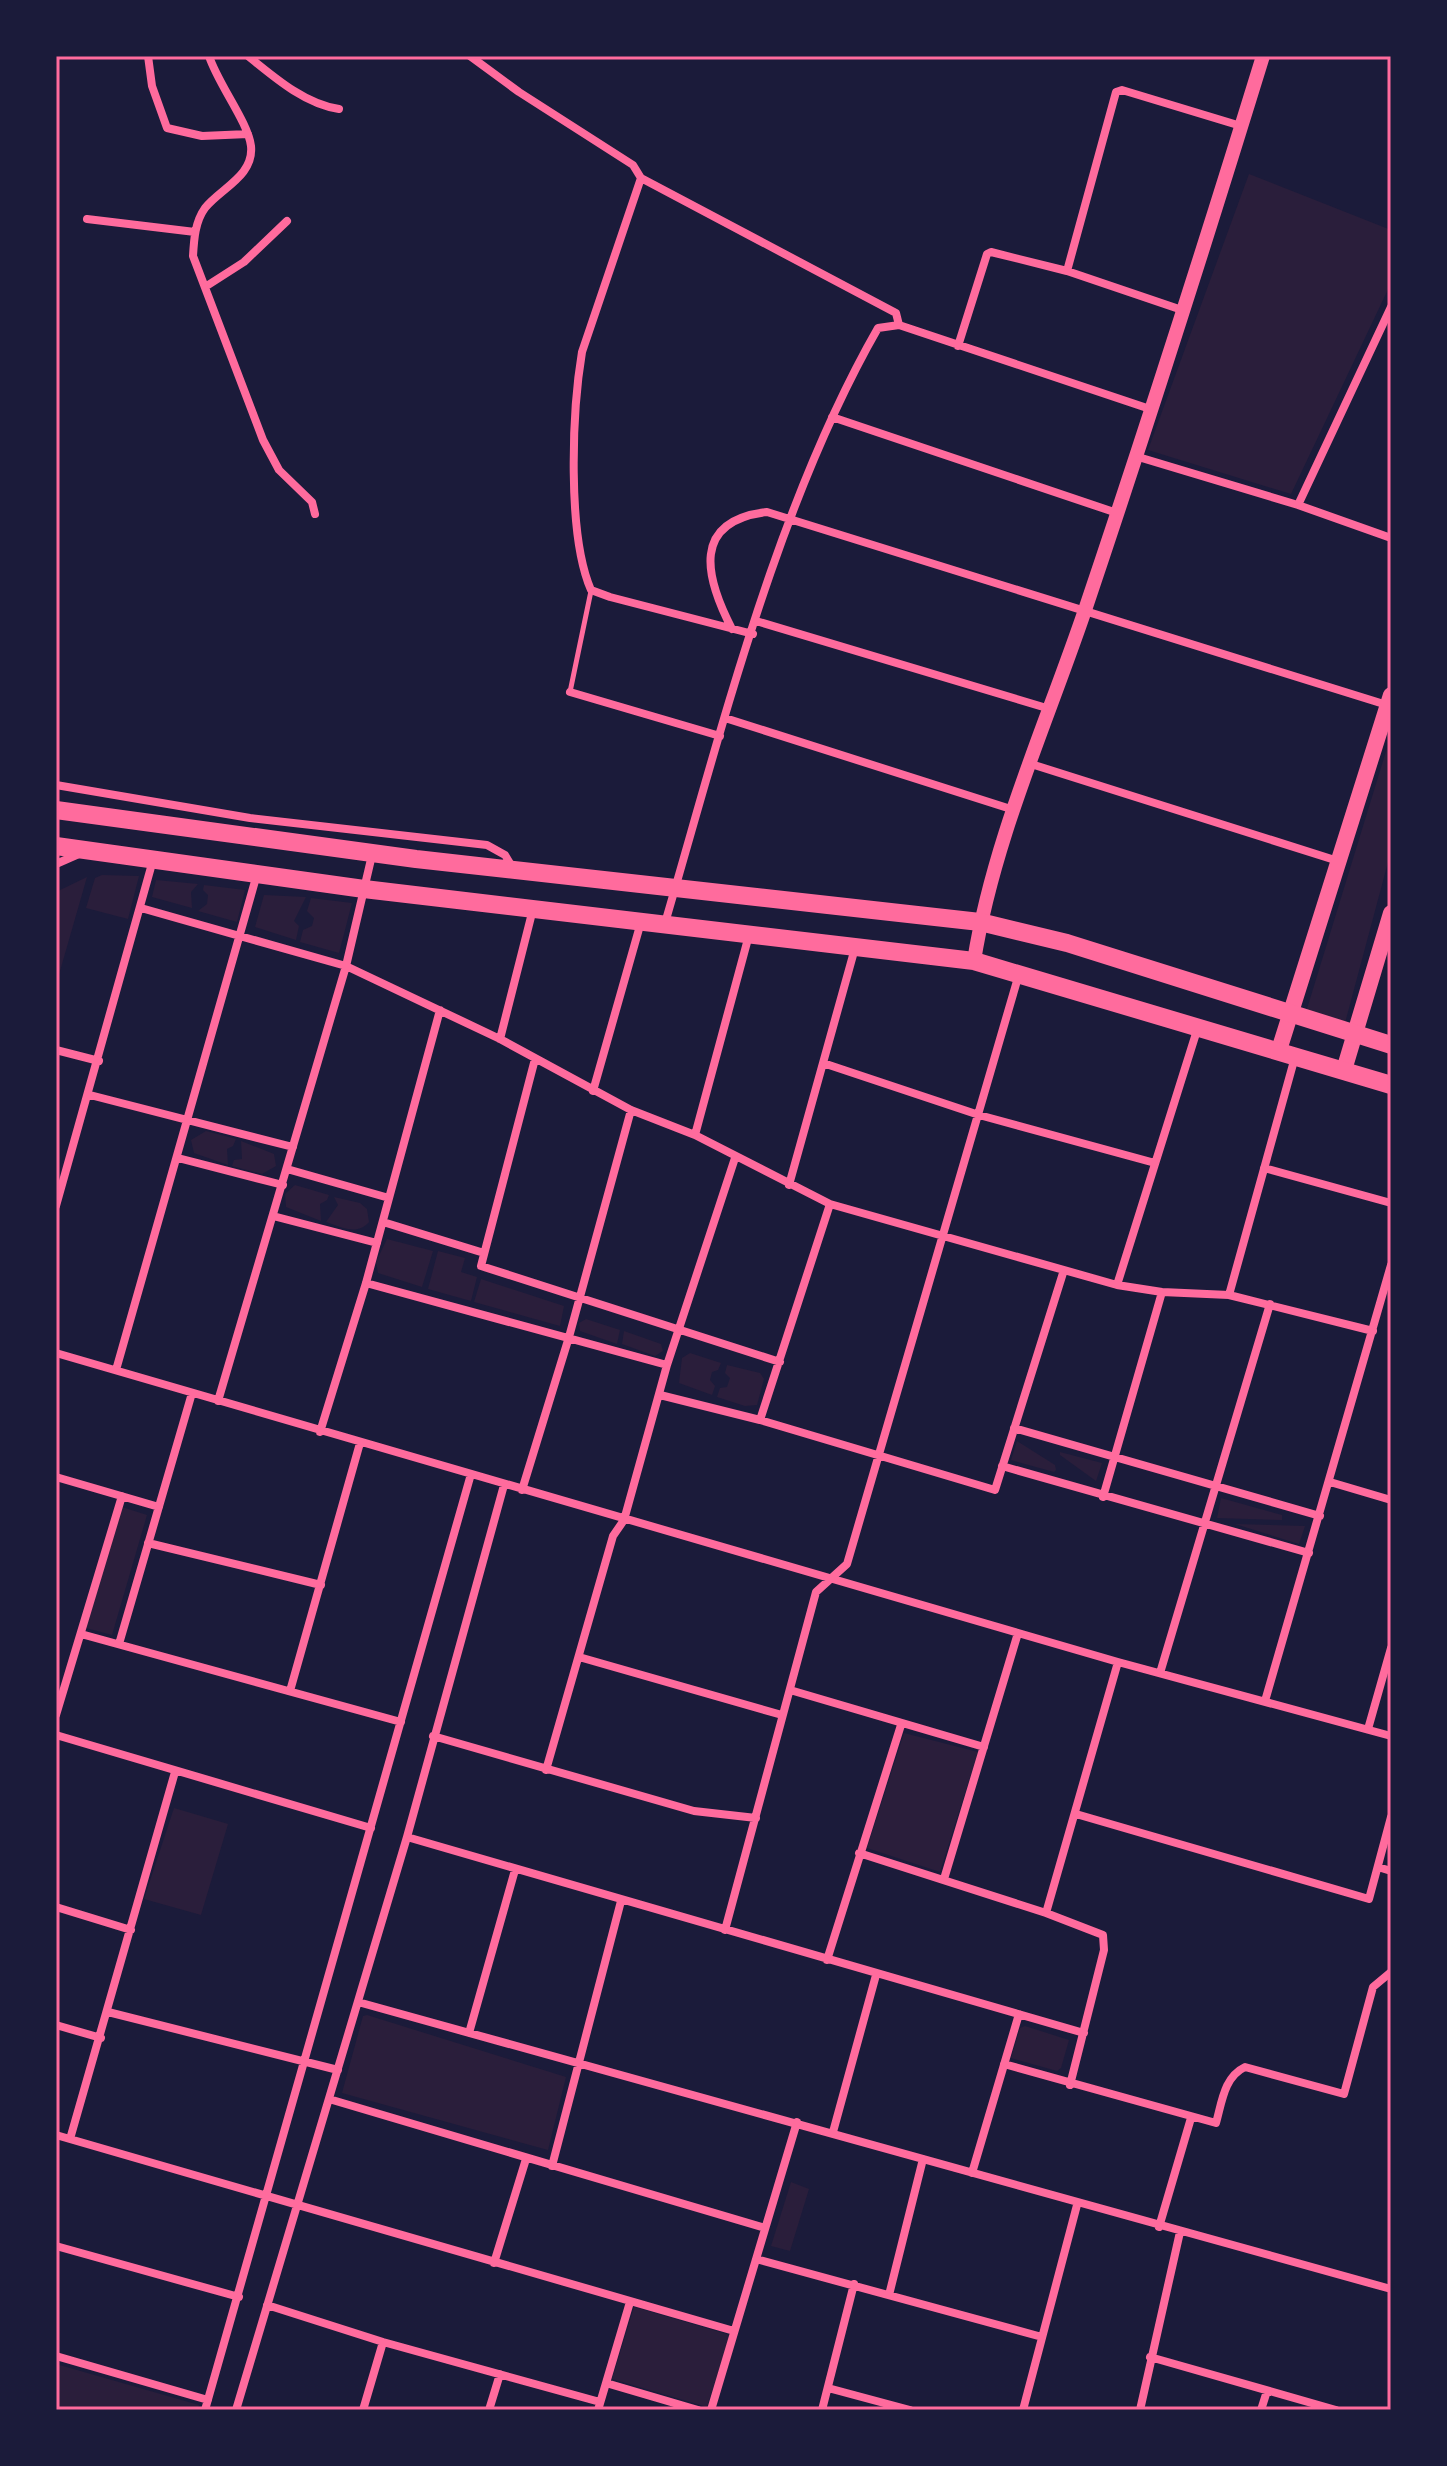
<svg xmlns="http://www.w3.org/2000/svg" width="1447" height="2466" viewBox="0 0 1447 2466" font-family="'Noto Sans',sans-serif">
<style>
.green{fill:#2a1e3b}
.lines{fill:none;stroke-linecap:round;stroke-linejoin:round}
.service{stroke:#ff6b9d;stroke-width:5}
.minor{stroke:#ff6b9d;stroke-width:8}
.tertiary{stroke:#ff6b9d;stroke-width:14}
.secondary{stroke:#ff6b9d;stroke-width:16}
.primary{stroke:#ff6b9d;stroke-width:18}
.neatline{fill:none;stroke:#ff6b9d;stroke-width:3}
</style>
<rect width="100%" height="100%" fill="#1b1b3a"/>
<path class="green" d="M1249,174L1391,230V283L1291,494L1148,450Z
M1391,735V851L1345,1023L1306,1012Z
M102,875L139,876L128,919L86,908L95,878Z
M87,877L56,985V892Z
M156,880L198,884L191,892L192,908L152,897Z
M204,885L245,890L237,922L198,911L207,904L208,895L203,890Z
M264,895L306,897L294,921L299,926L296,940L255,927Z
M311,898L352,903L339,953L300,942L303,930L312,926L314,918L307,911Z
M206,1131L236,1139L233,1146L227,1149L228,1165L194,1153L191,1140Z
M241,1141L274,1154L276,1166L262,1174L232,1166L234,1160L242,1159Z
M295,1185L329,1195L327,1200L320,1204L321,1221L286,1207L285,1194Z
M334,1197L360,1203L367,1209L369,1222C357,1236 342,1227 326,1222L338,1205Z
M387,1239L433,1251L422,1287L378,1273L376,1262Z
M438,1251L465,1258L461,1272L477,1277L471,1301L428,1289Z
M481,1279L564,1306L560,1326L474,1302Z
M586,1319L620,1330L617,1344L580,1331L579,1323Z
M624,1331L661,1344L663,1351L655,1356L622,1344Z
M690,1353L721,1363L718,1370L712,1372L710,1380L715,1386L712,1395L679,1383L682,1358Z
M727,1365L760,1373L764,1379L757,1405L745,1406L717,1397L720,1388L727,1387L730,1378L725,1373Z
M1017,1441L1055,1465L1056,1470L1054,1472L1011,1460Z
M1060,1452L1102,1463L1096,1481L1060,1455Z
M1221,1498L1282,1515V1520L1217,1518Z
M122,1507L147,1515L112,1635L86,1628Z
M1235,1524L1305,1526L1299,1544Z
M904,1733L978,1752L940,1872L867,1848Z
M174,1808L228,1824L201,1915L144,1899Z
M367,2015L566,2077L548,2150L342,2093L363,2016Z
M1025,2026L1069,2040L1061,2068L1057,2071L1011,2058L1020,2028Z
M791,2182L809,2189L790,2251L771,2246Z
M634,2307L730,2335L707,2407L612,2379Z
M56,2364L199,2405L197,2410H56Z"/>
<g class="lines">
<path class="service" d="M570,692L591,591"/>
<path class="minor" d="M148,56L152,86L167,128L202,136L248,134
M209,56C218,84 248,122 251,146C254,176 221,188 205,208C195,222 194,239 193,256L263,440L279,470L312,502L315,514
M248,56C275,78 305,104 339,109
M470,56L519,92L633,165L641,178L896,313L899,325L1150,409
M641,178L582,352C572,412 567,535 591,590L610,597L753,634
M87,219L195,232
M1067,271L1116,92L1122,90L1241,126
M205,287L244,262L287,221
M958,346L987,254L991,252L1067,271L1182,310
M832,417L1117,513
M1135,456L1298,505L1391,538
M1298,505L1391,307
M756,621L1050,709
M732,629C705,577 691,521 767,512L1387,705
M570,692L720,736
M725,718L1014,810
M1031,764L1338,861
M56,785L250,818L487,845L505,855L514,870
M56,864L81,853
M141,908L346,966L500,1039L631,1110L695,1135L830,1204L1117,1285L1162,1292L1229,1295L1373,1331
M665,923C722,729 777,504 878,328L899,325
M500,1039L533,909
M56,1050L99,1061
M535,1059L481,1266L780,1362
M823,1063L979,1115L1155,1163
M593,1091L641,922
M90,1095L293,1147
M695,1135L749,935
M178,1158L283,1185
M1264,1168L1391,1203
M287,1169L389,1198
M789,1185L855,948
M56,1206L153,860
M273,1216L377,1243
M383,1222L484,1253
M366,1283L667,1365
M1117,1285L1198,1027
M1229,1295L1295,1057
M56,1353L1118,1662L1391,1736
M116,1370L257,874
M660,1395L760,1420L995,1490L1063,1273
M218,1401L346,966L372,855
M760,1420L830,1204
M1014,1428L1320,1516
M320,1432L366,1283L440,1010
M1002,1466L1309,1553
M56,1477L159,1507
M1330,1482L1391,1500
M522,1490L569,1337L631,1110
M1103,1497L1162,1292
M148,1543L321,1585
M81,1634L401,1722
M119,1644L192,1393
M579,1657L782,1715
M1160,1673L1270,1304
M790,1690L984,1747
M290,1691L360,1443
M1265,1701L1391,1265
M56,1715L122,1496
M1368,1729L1391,1648
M56,1735L371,1828
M433,1736L694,1811L756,1818
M546,1770L613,1536L624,1520L667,1365L735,1158
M1076,1814L1369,1899L1391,1817
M407,1837L1084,2033
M859,1853L1046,1913L1103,1935L1104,1950L1070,2085
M1378,1867L1391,1871
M944,1879L1018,1633
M56,1907L131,1930
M1046,1913L1118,1662
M725,1930L816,1592L847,1564L1019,974
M827,1960L901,1725
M358,2002L1391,2289
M108,2012L338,2070
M56,2025L101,2038
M469,2033L515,1870
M1004,2064L1216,2123C1222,2102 1224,2077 1245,2067L1344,2094L1373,1987L1391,1972
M329,2099L765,2228
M833,2132L876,1975
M56,2135L734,2331
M70,2139L175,1772
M552,2166L621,1901
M972,2173L1019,2014
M1159,2227L1191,2118
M56,2246L239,2297
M756,2259L1042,2337
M494,2263L526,2159
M889,2295L923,2159
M267,2305L383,2342L600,2402
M56,2356L208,2400
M1150,2357L1336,2410
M606,2383L698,2410
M828,2388L910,2410
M205,2410L471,1474
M236,2410L407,1837L504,1485
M363,2410L383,2342
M489,2410L500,2374
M598,2410L630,2302
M711,2410L797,2122
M822,2410L854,2284
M1023,2410L1077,2205
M1140,2410L1180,2232
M1261,2410L1267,2391"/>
<path class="tertiary" d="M974,961C993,841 1046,725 1085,610C1147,426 1206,241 1263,56"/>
<path class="secondary" d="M1279,1050L1391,695
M1344,1070L1391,913"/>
<path class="primary" d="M56,810L416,859L980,922L1067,943L1391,1045
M56,846L364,889L974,961L1391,1085"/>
</g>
<rect width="1447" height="2466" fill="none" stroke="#1b1b3a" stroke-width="116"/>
<rect x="58" y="58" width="1331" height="2350" class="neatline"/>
</svg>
